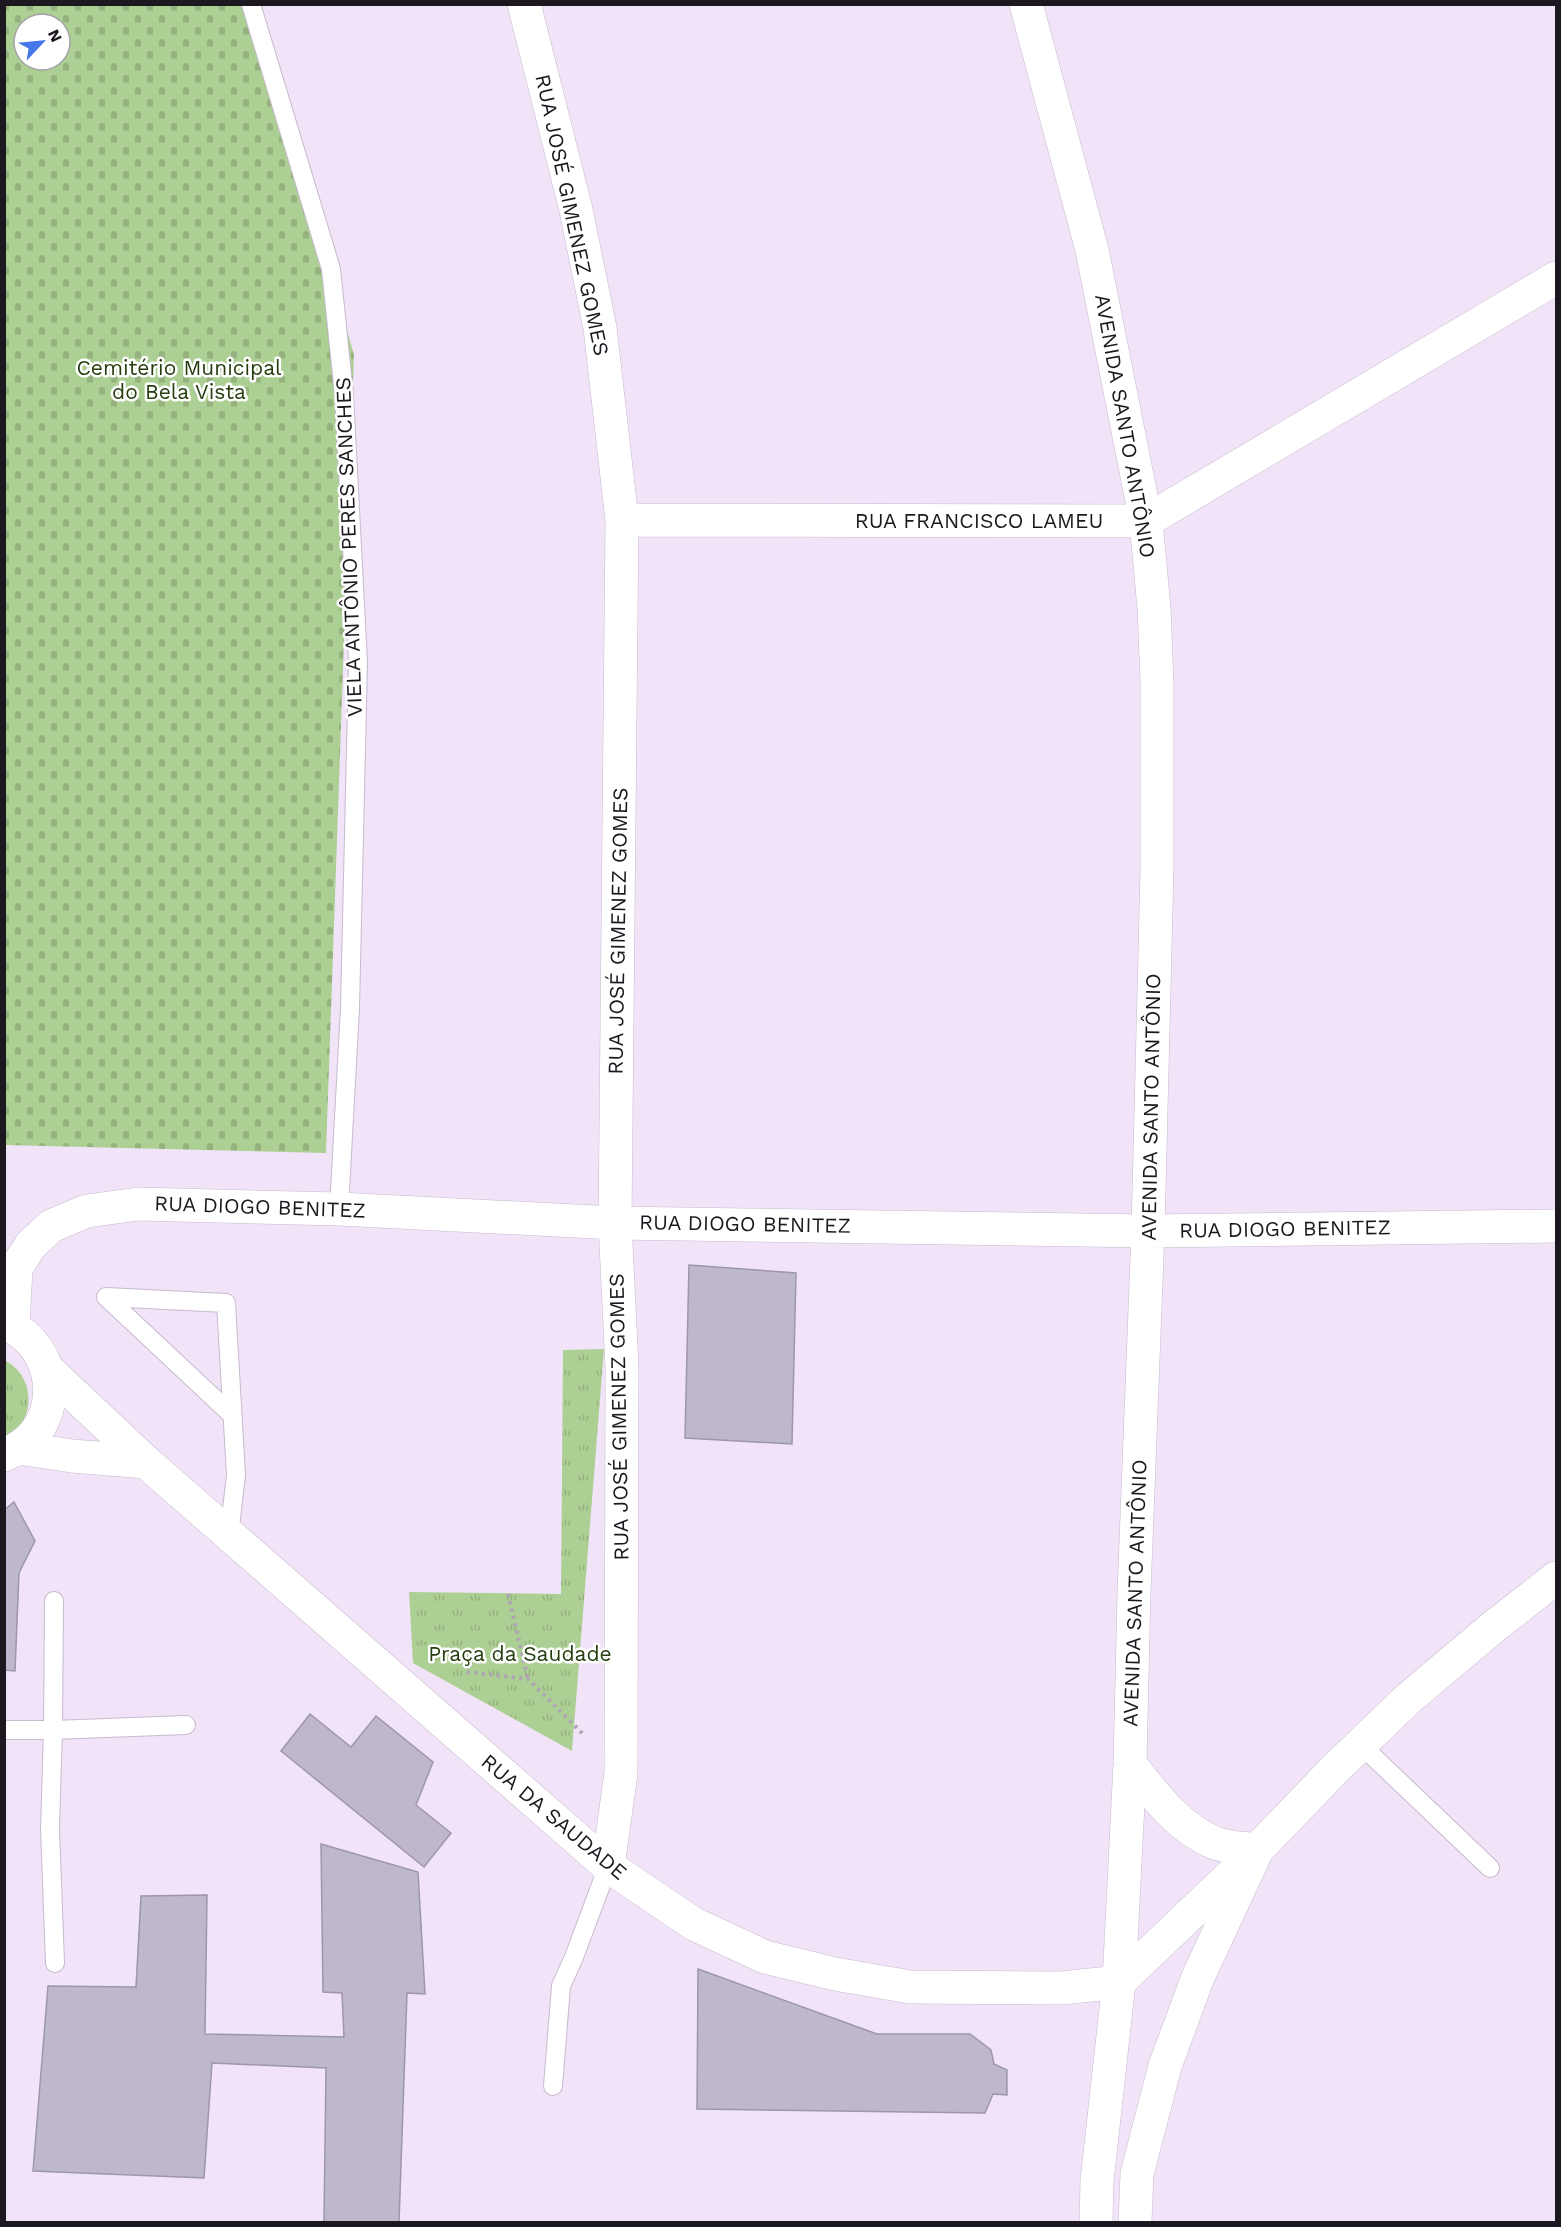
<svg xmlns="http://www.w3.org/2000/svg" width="1561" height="2227" viewBox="0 0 1561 2227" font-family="'Work Sans',sans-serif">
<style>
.grass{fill:url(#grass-tufts)}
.cemetery{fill:url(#cemetery-stones);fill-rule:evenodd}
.building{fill:#beb7cd;stroke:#9d97ab;stroke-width:1.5}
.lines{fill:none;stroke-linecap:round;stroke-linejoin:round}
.service-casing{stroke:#c7bacd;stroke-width:20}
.minor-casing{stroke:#c7bacd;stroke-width:34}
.tertiary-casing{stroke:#c7bacd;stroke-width:34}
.secondary-casing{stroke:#c7bacd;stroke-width:34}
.path{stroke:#afa4b4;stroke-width:4;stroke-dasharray:3 4.5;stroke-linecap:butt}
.service{stroke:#fff;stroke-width:18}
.minor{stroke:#fff;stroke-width:33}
.tertiary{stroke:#fff;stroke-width:33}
.secondary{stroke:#fff;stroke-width:33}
.labels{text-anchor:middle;stroke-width:5;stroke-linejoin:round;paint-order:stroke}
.street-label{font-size:21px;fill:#1d181f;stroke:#fff}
.park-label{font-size:21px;fill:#253e0e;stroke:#fff}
</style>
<defs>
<pattern id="grass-tufts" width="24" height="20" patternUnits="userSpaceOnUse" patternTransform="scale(1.5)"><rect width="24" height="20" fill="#accf93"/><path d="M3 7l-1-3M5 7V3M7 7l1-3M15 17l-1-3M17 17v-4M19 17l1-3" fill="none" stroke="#94b17e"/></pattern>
<pattern id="cemetery-stones" width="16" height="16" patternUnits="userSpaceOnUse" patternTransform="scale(1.5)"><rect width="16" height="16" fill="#accf93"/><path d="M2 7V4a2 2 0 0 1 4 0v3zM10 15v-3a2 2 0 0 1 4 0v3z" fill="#94b17e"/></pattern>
</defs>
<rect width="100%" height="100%" fill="#f2e4f8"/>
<path class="grass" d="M604,1349L572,1751L413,1663L409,1592L561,1594L563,1350Z
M4,1360C29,1372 36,1404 20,1426C16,1431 9,1434 4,1438Z"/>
<path class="cemetery" d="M5,5H253L354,355L326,1153L5,1145ZM24,24H60V60H24Z"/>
<path class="building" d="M689,1265L796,1273L792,1444L685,1438Z
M14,1502L35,1541L19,1573L15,1671L4,1670V1510Z
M310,1714L351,1747L376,1716L433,1762L416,1805L451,1833L424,1867L281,1751Z
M321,1844L418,1872L425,1994L407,1993L399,2222H324L326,2068L212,2063L204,2178L33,2171L48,1986L136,1987L141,1896L207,1895L205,2034L344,2037L342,1993L323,1992Z
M698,1969L877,2034H970L991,2050L994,2064L1007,2070V2095L993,2094L985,2113L697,2109Z"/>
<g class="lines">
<g class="service-casing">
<path id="service" d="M251,4L331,269L344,394L358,662L350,1008L339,1209
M106,1297L226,1303L236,1475L229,1535
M106,1297L232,1415
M54,1601L53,1730L186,1725
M4,1730H53L50,1829L55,1963
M1361,1745L1490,1868
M553,2086L561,1986L574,1957L608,1866"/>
</g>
<g class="minor-casing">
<path id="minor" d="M524,4L576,210L600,328L622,520L615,1223L622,1367L621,1773L608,1866
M622,520L1146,521L1556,278"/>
</g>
<g class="tertiary-casing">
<path id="tertiary" d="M4,1323C48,1340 64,1396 35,1433C27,1443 16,1450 4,1455
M13,1326L16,1268L30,1246L51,1226L87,1211L138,1204L339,1209L615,1223L1148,1231
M48,1370L146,1462L608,1866L694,1924L765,1957L835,1974L910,1987L1062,1988L1119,1982
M18,1448L72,1456L146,1462"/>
</g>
<g class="secondary-casing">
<path id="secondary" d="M1026,4L1092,250L1146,521L1154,608L1157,682V869L1148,1231L1134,1593L1130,1764L1119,1982L1097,2181L1096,2222
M1148,1231L1556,1226
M1130,1764C1154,1794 1178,1828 1215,1843C1227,1848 1244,1848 1257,1850
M1119,1982L1243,1864
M1135,2222L1137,2174L1165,2066L1198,1977L1257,1850L1334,1770L1410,1697L1492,1628L1556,1578"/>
</g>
<path class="path" d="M508,1594L528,1679
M467,1672L528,1679L585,1736"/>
<use href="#service" class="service"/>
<use href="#minor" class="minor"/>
<use href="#tertiary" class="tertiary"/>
<use href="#secondary" class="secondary"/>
</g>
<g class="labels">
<g class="street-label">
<text transform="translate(572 215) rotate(78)" y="7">RUA JOSÉ GIMENEZ GOMES</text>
<text transform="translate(1125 426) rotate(80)" y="7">AVENIDA SANTO ANTÔNIO</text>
<text x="979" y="528">RUA FRANCISCO LAMEU</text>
<text transform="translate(349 547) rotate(-92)" y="7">VIELA ANTÔNIO PERES SANCHES</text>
<text transform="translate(618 931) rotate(-89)" y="7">RUA JOSÉ GIMENEZ GOMES</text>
<text transform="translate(1151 1107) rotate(-89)" y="7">AVENIDA SANTO ANTÔNIO</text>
<text transform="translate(260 1207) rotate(2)" y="7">RUA DIOGO BENITEZ</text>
<text transform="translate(745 1224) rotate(1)" y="7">RUA DIOGO BENITEZ</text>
<text transform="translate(1285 1229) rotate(-1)" y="7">RUA DIOGO BENITEZ</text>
<text transform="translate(619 1417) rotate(-91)" y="7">RUA JOSÉ GIMENEZ GOMES</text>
<text transform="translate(1135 1593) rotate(-88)" y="7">AVENIDA SANTO ANTÔNIO</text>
<text transform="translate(554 1817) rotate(40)" y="7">RUA DA SAUDADE</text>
</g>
<g class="park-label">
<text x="179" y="375">Cemitério Municipal<tspan x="179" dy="24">do Bela Vista</tspan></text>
<text x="520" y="1661">Praça da Saudade</text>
</g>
</g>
<rect width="1561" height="2227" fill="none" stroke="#1d181f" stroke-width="12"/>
<g transform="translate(42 42) rotate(64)"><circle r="28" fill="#ffffff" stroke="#a5a3a5" stroke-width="1.5"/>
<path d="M0-4.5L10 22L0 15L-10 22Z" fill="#4577e8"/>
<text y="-9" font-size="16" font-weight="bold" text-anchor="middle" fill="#1d181f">N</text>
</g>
</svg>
